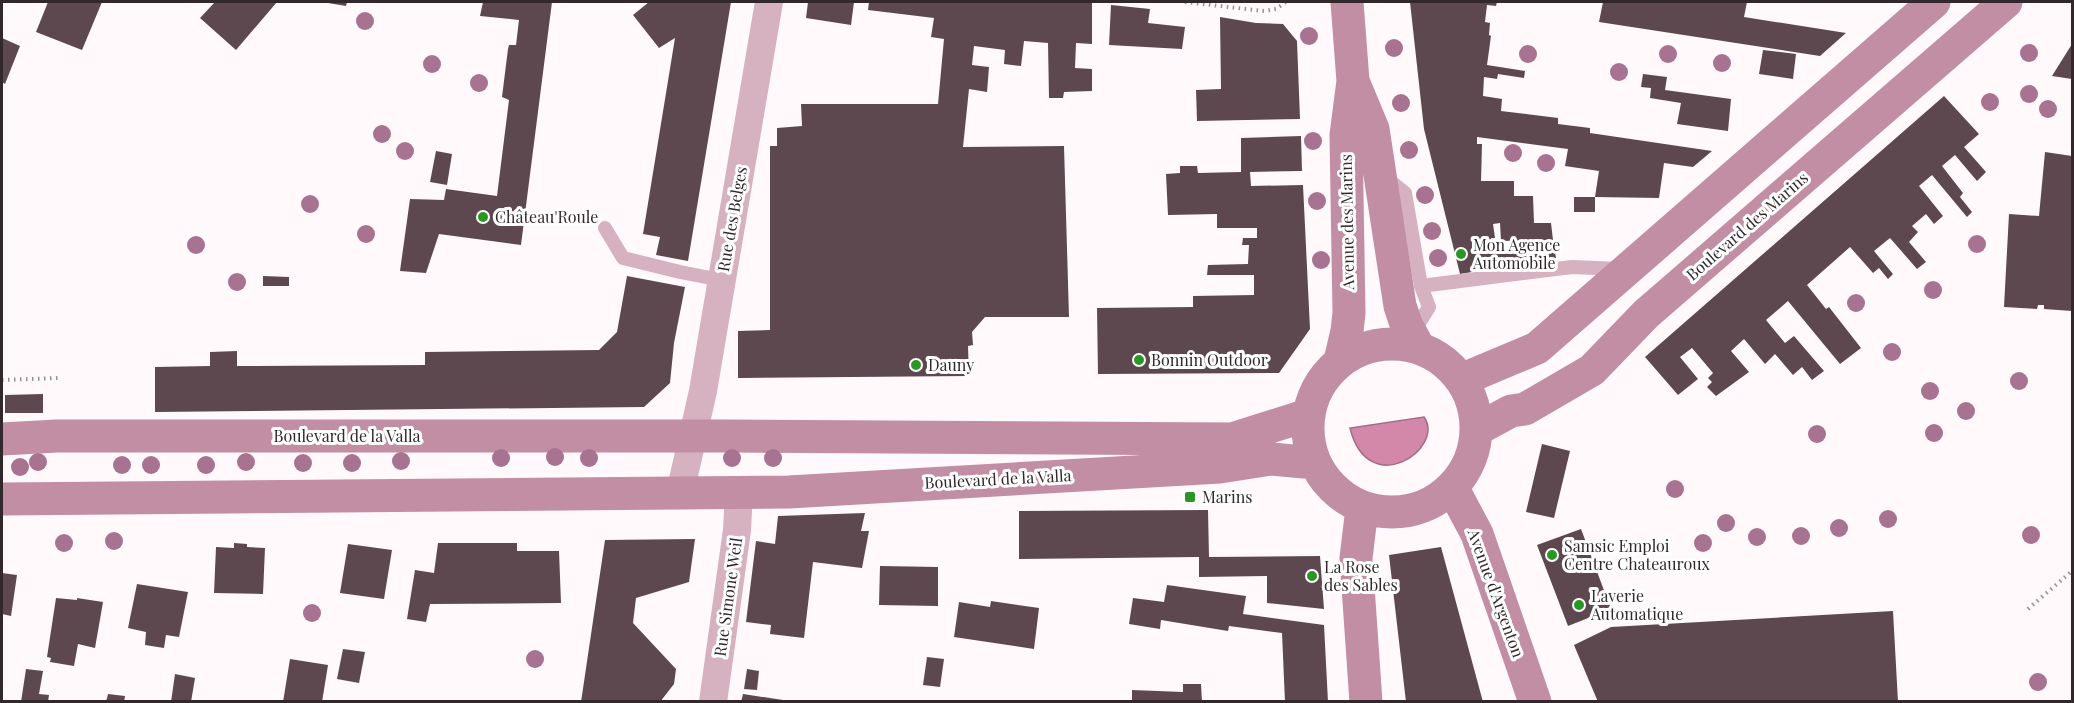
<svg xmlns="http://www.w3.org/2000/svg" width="2074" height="703" viewBox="0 0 2074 703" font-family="'Playfair Display',serif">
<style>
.water{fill:#d388a9;stroke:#a36b84;stroke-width:1.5}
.building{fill:#5d4850}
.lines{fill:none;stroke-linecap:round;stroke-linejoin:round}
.path{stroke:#978f92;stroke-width:4;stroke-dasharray:1.5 4.5;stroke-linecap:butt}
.service{stroke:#d6b2c0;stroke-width:14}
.minor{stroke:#d6b2c0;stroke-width:28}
.secondary{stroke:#c28ea4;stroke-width:33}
.tree{fill:#a87291}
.poi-dot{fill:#299723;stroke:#fff;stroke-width:2}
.labels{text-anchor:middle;stroke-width:6;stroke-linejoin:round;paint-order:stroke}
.poi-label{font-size:16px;fill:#32282c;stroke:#fff;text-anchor:start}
.street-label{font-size:16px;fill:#32282c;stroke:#fff}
</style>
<rect width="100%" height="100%" fill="#fff9fb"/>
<path class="water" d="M1424,417C1446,449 1368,501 1350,428Z"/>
<path class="building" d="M48,2H102L82,50L36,32Z
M215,2H277L236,50L200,18Z
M322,2H347L346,6Z
M483,2H552L521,245L439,234L426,273L400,271L410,199L444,200L446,189L497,196L509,100L502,97L508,49L509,45H516L519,20L480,16Z
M649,2H731L688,261L656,255L660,237L643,234L675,38L659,48L633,15Z
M808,2H854L851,25L806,18Z
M869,2L1092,3V44L1076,43L1075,68L1092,69V91L1064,92L1063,98H1049L1048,43L1024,41L1021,66L1004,64L1005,50L974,46L972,65L989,67L987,92L969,89L963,147L1064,146L1069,317H985L972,332L973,345L968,346L969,376L738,378V331L770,330V146H777V128L802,126L801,104H938L944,39L931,37L934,18L868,10Z
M1410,2H1497L1496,6L1487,5L1485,22L1490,23L1489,35L1491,36L1487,65L1525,71L1524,78L1498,74L1497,79L1484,77L1483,96L1502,99L1501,111L1558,118V124L1590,128V133L1712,151L1693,167L1664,163L1659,198L1595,197L1599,171L1565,166L1568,149L1477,137V144H1482L1481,181H1514V196H1533L1534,223H1551L1553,240L1501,241L1500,223L1493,224L1495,238H1491L1493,248L1489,250V254L1554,246L1556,258L1460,274L1424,129Z
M1603,2H1747L1744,17L1846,33L1820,56L1599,22Z
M1111,5L1150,9L1148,23L1185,27L1182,49L1109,45Z
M1220,17L1256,23L1283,24L1297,41L1300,119L1197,121L1196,90L1221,89Z
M2,38L20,46L5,84L2,82Z
M2072,44V79L2052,76Z
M1763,50L1796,54L1793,79L1759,74Z
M1643,74L1667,77L1665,90L1731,99L1728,131L1677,124L1681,103L1650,98L1651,88L1641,87Z
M1944,96L1979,134L1964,147L1986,172L1977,181L1955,155L1942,166L1963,193L1960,197L1972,212L1967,217L1932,175L1919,186L1943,216L1934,224L1926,214L1912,226L1918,232L1909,242L1926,262L1917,269L1890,238L1874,251L1893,274L1888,279L1879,268L1873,273L1850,247L1807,285L1826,309L1829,307L1861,348L1840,364L1788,301L1766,320L1785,343L1794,336L1824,371L1812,380L1802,367L1793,375L1775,354L1765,364L1744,339L1731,351L1749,372L1716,396L1707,387L1712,382L1708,378L1713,373L1692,348L1680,357L1698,379L1678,395L1645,357Z
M1301,136L1302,171L1250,172L1251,186L1303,185L1310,329L1279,373L1098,374L1097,308L1193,307V296L1254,295V275H1207L1208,265L1248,264L1249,245H1242L1243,238H1257V228H1217V214L1168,215L1166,174L1180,173V166H1197L1198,173L1241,172V138Z
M436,151L452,154L447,185L430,182Z
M2045,152L2072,156V311L2044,309V305H2038L2037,309L2004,307L2009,214L2039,216Z
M1574,197H1595V212H1574Z
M263,276L289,277V286H263Z
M627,276L685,287L674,343L670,383L644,407L155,412V367L210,366V352L237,351V366L425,365V352L599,350L617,332Z
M43,394V413H5V395Z
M1542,444L1570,451L1554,518L1526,512Z
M1208,510L1209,557L1320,556L1324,609L1267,603V576L1199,577V557L1019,559V511Z
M865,513L861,531H869L862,568L813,562L804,638L770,634L771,625L746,622L756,541L775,544L778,516Z
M1581,529L1611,609L1568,626L1537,545Z
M695,539L689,582L636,598L633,623L676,669L674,684L660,702H581L605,540Z
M234,543L247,544V547L265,548L263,594L214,593L216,547L234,548Z
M438,543H517V551H559L561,603L430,604L426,622L407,619L415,570L434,573Z
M348,544L392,550L384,599L340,593Z
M1441,547L1483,702H1406L1389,555Z
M880,566L938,567V606L879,605Z
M2,573L17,575L11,616L2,614Z
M137,584L188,592L179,637L166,635L164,648L145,645L146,632L128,628Z
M1167,585L1246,596L1243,614L1324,625L1328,702H1285L1282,633L1229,626L1228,631L1161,620L1160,629L1129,624L1133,598L1164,602Z
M56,598L77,600V598L103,602L95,648L78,644L74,666L50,662L51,658L47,657Z
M991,601L1039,608L1034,649L954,637L959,602L990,607Z
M1893,611L1898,702H1598L1574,645L1611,627Z
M343,649L365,652L359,683L337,679Z
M927,657L944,659L940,687L923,685Z
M290,659L328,665L322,702H283Z
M26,669L43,671L39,694L49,695L48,702H21Z
M747,669L759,671L757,690L744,689Z
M175,674L195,678L191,702H171Z
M1183,684H1201L1202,702H1132V690L1183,692Z
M108,694L125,696L124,702H106Z
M743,694L783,700V702H741Z"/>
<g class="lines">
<path class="path" d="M1185,2L1264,11L1276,9L1286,2
M2,380L58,378
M2028,609L2072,571"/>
<path class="service" d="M1385,177L1405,193L1421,286L1429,307L1413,333
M605,228L623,258L680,272L721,280
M1421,286L1572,267L1620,269"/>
<path class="minor" d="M680,493L703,391L769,2
M713,702L737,530L739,492"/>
<path class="secondary" d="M1353,81L1373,129L1400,306L1406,324L1419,348
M1308 428a84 84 0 1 1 168 0a84 84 0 1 1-168 0Z
M1340,361L1347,331L1349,313L1346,135L1353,81L1347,2
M1461,380L1537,348L1934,2
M1476,430L1511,411L1525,409L1592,370L1646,314L2006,2
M2,439L57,436H725L1232,439L1308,415
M1452,487L1477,534L1535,702
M2,499L789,492L1220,467L1271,459L1315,463
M1362,508L1356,558L1366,702"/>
</g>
<g class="tree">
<circle cx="365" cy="21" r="9"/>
<circle cx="1309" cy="36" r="9"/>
<circle cx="1394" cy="48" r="9"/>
<circle cx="2029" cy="53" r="9"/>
<circle cx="1528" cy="54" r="9"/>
<circle cx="1668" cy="54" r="9"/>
<circle cx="1722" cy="63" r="9"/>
<circle cx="432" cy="64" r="9"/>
<circle cx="1619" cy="72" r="9"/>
<circle cx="479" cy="83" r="9"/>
<circle cx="2029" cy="94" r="9"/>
<circle cx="1990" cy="102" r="9"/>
<circle cx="1401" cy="103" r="9"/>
<circle cx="2048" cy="109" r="9"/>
<circle cx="382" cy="134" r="9"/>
<circle cx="1313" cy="141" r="9"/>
<circle cx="1409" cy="150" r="9"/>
<circle cx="405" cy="151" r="9"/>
<circle cx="1513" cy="153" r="9"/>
<circle cx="1546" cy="163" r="9"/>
<circle cx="1425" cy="195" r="9"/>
<circle cx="1317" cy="201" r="9"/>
<circle cx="310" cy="204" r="9"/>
<circle cx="1432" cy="231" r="9"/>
<circle cx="366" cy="234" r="9"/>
<circle cx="1977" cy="244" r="9"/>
<circle cx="196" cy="245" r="9"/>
<circle cx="1438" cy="258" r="9"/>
<circle cx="1321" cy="260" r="9"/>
<circle cx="237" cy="282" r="9"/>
<circle cx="1933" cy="290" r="9"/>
<circle cx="1856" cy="303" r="9"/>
<circle cx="1892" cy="352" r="9"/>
<circle cx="2019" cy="381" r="9"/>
<circle cx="1930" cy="391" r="9"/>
<circle cx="1966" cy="411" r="9"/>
<circle cx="1934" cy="433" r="9"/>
<circle cx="1817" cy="434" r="9"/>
<circle cx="555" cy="457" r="9"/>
<circle cx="501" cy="458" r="9"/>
<circle cx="589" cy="458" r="9"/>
<circle cx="732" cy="458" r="9"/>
<circle cx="773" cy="458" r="9"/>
<circle cx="401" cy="461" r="9"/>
<circle cx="38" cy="462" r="9"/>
<circle cx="246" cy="462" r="9"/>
<circle cx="303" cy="463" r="9"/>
<circle cx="352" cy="463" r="9"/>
<circle cx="122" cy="465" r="9"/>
<circle cx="151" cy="465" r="9"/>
<circle cx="206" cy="465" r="9"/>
<circle cx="20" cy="467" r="9"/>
<circle cx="1675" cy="489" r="9"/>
<circle cx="1888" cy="519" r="9"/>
<circle cx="1726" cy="523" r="9"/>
<circle cx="1839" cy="528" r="9"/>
<circle cx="2031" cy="535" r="9"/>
<circle cx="1801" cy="536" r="9"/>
<circle cx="1757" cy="537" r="9"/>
<circle cx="114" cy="541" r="9"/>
<circle cx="64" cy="543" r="9"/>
<circle cx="1703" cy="543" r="9"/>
<circle cx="312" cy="613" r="9"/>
<circle cx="535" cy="659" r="9"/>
<circle cx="2038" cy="682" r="9"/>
</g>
<g class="poi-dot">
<circle cx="483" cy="217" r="6"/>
<circle cx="1461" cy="254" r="6"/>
<circle cx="1139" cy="360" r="6"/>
<circle cx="916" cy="365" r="6"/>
<rect x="1184" y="491" width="12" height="12" rx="3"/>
<circle cx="1552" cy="555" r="6"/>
<circle cx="1312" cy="576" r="6"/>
<circle cx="1579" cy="605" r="6"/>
</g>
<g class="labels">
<g class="poi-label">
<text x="495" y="223">Château'Roule</text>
<text x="1473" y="251">Mon Agence<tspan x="1473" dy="18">Automobile</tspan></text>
<text x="1151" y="366">Bonnin Outdoor</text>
<text x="928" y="371">Dauny</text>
<text x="1202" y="503">Marins</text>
<text x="1564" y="552">Samsic Emploi<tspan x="1564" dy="18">Centre Chateauroux</tspan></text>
<text x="1324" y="573">La Rose<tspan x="1324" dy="18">des Sables</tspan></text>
<text x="1591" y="602">Laverie<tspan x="1591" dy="18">Automatique</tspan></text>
</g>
<g class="street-label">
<text transform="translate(732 219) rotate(-80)" y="6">Rue des Belges</text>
<text transform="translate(1347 222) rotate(-91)" y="6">Avenue des Marins</text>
<text transform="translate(1747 226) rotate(-41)" y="6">Boulevard des Marins</text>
<text x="347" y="442">Boulevard de la Valla</text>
<text transform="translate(998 479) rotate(-3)" y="6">Boulevard de la Valla</text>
<text transform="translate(1496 593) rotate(70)" y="6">Avenue d'Argenton</text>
<text transform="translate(728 597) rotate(-82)" y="6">Rue Simone Weil</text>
</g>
</g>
<rect width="2074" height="703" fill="none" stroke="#32282c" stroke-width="6"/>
</svg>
